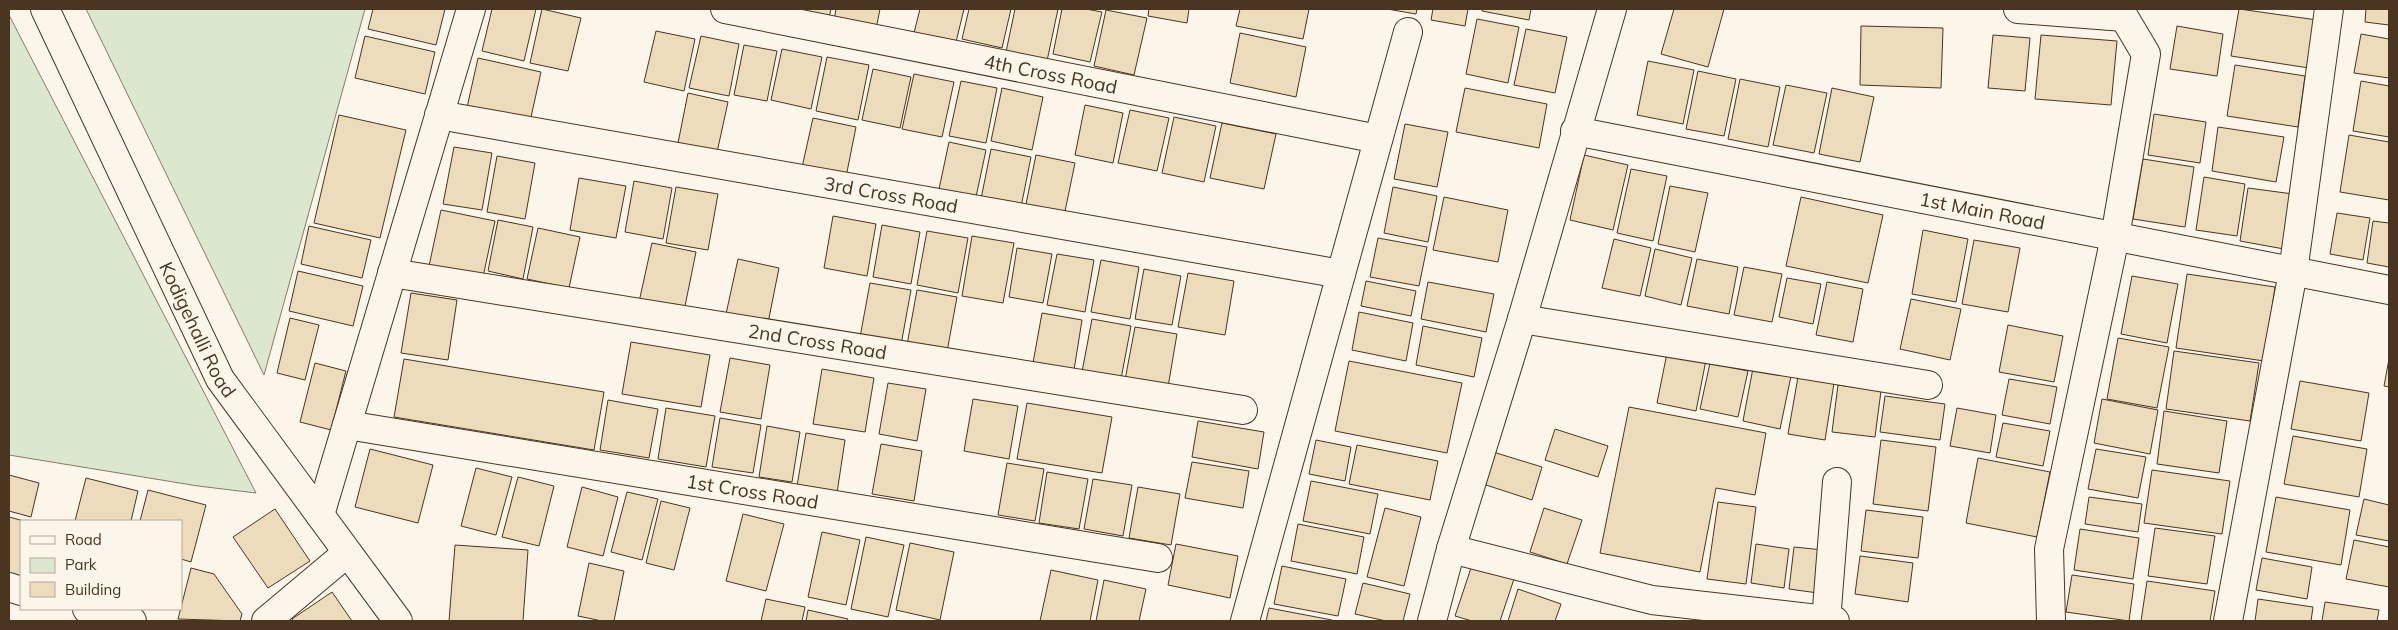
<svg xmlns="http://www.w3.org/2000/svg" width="2398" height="630" viewBox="0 0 2398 630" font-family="Mulish,sans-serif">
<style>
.green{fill:#dce7d0;stroke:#887966}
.building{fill:#ecdcbc;stroke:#4a3520}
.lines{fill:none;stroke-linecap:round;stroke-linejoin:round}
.minor-casing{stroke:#4a3520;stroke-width:30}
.secondary-casing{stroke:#4a3520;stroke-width:30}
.minor{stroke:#fbf6e9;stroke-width:28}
.secondary{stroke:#fbf6e9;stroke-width:28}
.labels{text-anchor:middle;stroke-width:4;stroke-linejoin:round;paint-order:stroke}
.street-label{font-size:19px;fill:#4a3520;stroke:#fbf6e9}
</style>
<rect width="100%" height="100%" fill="#fbf6e9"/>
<path class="green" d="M86,9H365L264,375Z
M9,15L256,493L198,486L9,455Z"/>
<path class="building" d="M373,9H445L436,45L368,29Z
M492,9H536L524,61L482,51Z
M542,9L581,18L568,71L530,63Z
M799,9H831L828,22L798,15Z
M836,9H880L876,29L834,20Z
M920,9H964L956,42L914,33Z
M969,9H1011L1002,48L962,39Z
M1015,9H1058L1047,61L1006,52Z
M1062,9H1086L1102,12L1090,62L1053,54Z
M1149,9H1189L1187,23L1148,16Z
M1240,9H1309L1303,39L1236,26Z
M1387,9H1417L1416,14Z
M1433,9H1468L1465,26L1431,20Z
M1482,9H1531L1529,20L1482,11Z
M1674,9H1724L1708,67L1661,54Z
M2239,9L2317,20L2309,68L2231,56Z
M2366,9H2389V25L2365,22Z
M1106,10L1147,18L1134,75L1094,66Z
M1477,19L1519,27L1508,83L1466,74Z
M1861,26L1943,28L1941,88L1860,85Z
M2177,26L2223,34L2217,76L2170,69Z
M1526,29L1567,37L1555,93L1514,85Z
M656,31L695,39L684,91L644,82Z
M1240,33L1306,47L1296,97L1230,83Z
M2361,34L2389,39V78L2354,73Z
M1993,35L2030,38L2025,91L1988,88Z
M2041,35L2117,41L2111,105L2035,99Z
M365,36L435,52L425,94L355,78Z
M701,36L739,44L729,96L689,88Z
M744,45L777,51L767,101L734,95Z
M782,49L822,57L811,109L771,100Z
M827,57L869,65L858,120L816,111Z
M478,58L541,72L529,126L466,112Z
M1648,61L1694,70L1683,124L1637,115Z
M2235,65L2305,76L2298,127L2227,116Z
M873,69L911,77L900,128L862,120Z
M1698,71L1736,79L1724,136L1686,129Z
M914,74L954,82L942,137L902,129Z
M1740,79L1780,87L1768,147L1728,139Z
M961,81L997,88L986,143L949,136Z
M2361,81L2389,86V137L2353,131Z
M1786,85L1827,93L1814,153L1773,145Z
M1002,88L1043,97L1032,150L991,141Z
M1465,88L1547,104L1539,148L1456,132Z
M1832,88L1874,97L1860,162L1819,154Z
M688,93L728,102L716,157L677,148Z
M1085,105L1123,113L1113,163L1075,155Z
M1130,110L1169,118L1157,171L1118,163Z
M2154,114L2206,122L2200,163L2148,155Z
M339,115L406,130L380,238L314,223Z
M1174,117L1216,126L1204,182L1162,173Z
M813,118L856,127L845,182L801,172Z
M1222,123L1276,134L1264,189L1210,178Z
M1405,124L1448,132L1437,187L1394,179Z
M2218,127L2284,137L2276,182L2212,171Z
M2349,135L2389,142V200L2340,192Z
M949,142L986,150L976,197L939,189Z
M454,147L492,153L482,210L443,204Z
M991,149L1031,157L1021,207L981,199Z
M1036,155L1075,163L1064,216L1025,209Z
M1584,155L1628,165L1613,230L1570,220Z
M497,156L535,163L525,219L487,212Z
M2143,159L2194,167L2185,227L2133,219Z
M1631,169L1667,176L1653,241L1617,233Z
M2204,177L2245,184L2237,236L2196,230Z
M579,178L626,186L616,238L570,230Z
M634,181L672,188L663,239L625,232Z
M1670,186L1708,193L1695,252L1658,244Z
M676,187L718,194L708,250L666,243Z
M1393,187L1437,196L1428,242L1384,233Z
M2248,188L2293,194L2284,249L2240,241Z
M1444,197L1508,210L1498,262L1433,250Z
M1801,197L1883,215L1868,283L1786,266Z
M441,210L495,221L483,277L429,266Z
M2337,213L2370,218L2363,260L2330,254Z
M833,216L876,224L867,276L824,268Z
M498,220L533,227L523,279L488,271Z
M2373,221L2389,223V267L2367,263Z
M882,225L920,232L911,284L873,277Z
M309,226L371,240L362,278L301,264Z
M538,228L580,237L569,288L527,279Z
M1923,230L1968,239L1956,302L1912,294Z
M927,231L968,238L958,293L917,285Z
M972,236L1014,243L1003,303L962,296Z
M1378,238L1427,247L1419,286L1370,277Z
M1614,239L1651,248L1640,296L1602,288Z
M1974,240L2020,248L2008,312L1962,304Z
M652,243L696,252L684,311L639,302Z
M1017,248L1052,254L1043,303L1009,297Z
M1655,249L1692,258L1681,305L1645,296Z
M1057,254L1094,260L1085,312L1047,305Z
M738,259L779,268L768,323L726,314Z
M1697,259L1738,267L1729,314L1687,306Z
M1101,260L1139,267L1130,319L1091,312Z
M1744,267L1782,274L1772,322L1734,315Z
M1144,269L1181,276L1172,325L1135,319Z
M298,271L363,286L353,326L289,311Z
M1188,273L1234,281L1225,335L1178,327Z
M2187,274L2275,287L2264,361L2176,348Z
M2132,276L2178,284L2167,343L2121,334Z
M1787,278L1821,284L1813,324L1779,317Z
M1366,281L1416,291L1411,316L1361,306Z
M1428,282L1494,294L1486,332L1421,319Z
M1827,282L1863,289L1853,342L1816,335Z
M870,283L911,290L901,345L860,337Z
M917,290L957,297L947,352L907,345Z
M411,293L457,300L448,360L401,353Z
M1911,299L1961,309L1950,360L1900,349Z
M1359,312L1413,323L1406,361L1352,350Z
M1042,313L1082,320L1074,370L1033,363Z
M290,318L319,325L305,380L277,373Z
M1092,319L1131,326L1121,379L1082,372Z
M2008,325L2063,336L2054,382L1999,372Z
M1423,326L1482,338L1474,377L1416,365Z
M1135,327L1177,334L1168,387L1125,380Z
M2118,338L2169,347L2157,408L2107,399Z
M631,342L710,355L701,407L622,394Z
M2174,351L2259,363L2250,421L2166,409Z
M1667,353L1706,360L1696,411L1657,403Z
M730,358L770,365L761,419L720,412Z
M404,359L604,392L594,450L394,417Z
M2389,359V387L2384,386Z
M1349,361L1462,383L1447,453L1335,431Z
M315,363L346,371L331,430L300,422Z
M1710,363L1748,371L1738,417L1700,409Z
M1753,368L1791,376L1780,429L1743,421Z
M822,369L874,378L865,432L813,424Z
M1798,377L1834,383L1825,440L1788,434Z
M2009,379L2057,387L2050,424L2002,415Z
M2300,381L2369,393L2361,441L2291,429Z
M888,383L926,389L917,441L879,434Z
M1838,385L1881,391L1875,437L1832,432Z
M1885,396L1945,404L1940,440L1880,432Z
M973,399L1018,406L1009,459L964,451Z
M2102,399L2158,410L2150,454L2094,443Z
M608,400L658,409L649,458L600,450Z
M1027,403L1112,417L1102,473L1017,459Z
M1629,407L1766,433L1755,495L1716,488L1700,572L1600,553Z
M666,408L715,416L706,467L658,459Z
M1957,408L1996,415L1990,453L1950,446Z
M2164,411L2227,421L2219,473L2157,464Z
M720,418L761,425L753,473L712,467Z
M1198,421L1264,432L1258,469L1192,457Z
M2003,423L2050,431L2043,466L1996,457Z
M767,426L800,432L792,482L759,477Z
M1555,429L1608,446L1598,477L1545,460Z
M806,433L845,440L837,493L797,486Z
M2293,436L2367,449L2359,497L2284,484Z
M1316,440L1351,447L1345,481L1309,474Z
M1881,440L1936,447L1928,511L1873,504Z
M881,444L922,451L914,501L872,494Z
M1357,445L1438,461L1430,500L1349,484Z
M370,449L433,465L418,523L355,507Z
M2096,449L2146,457L2138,498L2088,489Z
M1493,452L1542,467L1532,500L1483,484Z
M1978,458L2050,472L2037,537L1966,523Z
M1192,462L1249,471L1243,508L1185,498Z
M1007,463L1044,469L1035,521L998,515Z
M476,468L512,477L496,535L461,526Z
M2152,470L2230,481L2222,534L2144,523Z
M1047,472L1088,479L1079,529L1039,523Z
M9,475L39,483L31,517L9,511Z
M518,477L554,486L539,546L502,537Z
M86,478L138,491L131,521H75Z
M1093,479L1132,485L1123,536L1084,529Z
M1311,481L1378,494L1370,534L1303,521Z
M582,487L618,497L603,556L567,547Z
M1138,487L1180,494L1171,545L1129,538Z
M148,490L206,505L191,562L181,559V521H140Z
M627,492L658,499L642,560L611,552Z
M2089,497L2142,504L2138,532L2085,524Z
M2276,497L2350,510L2341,565L2266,552Z
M2364,499L2389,505V541L2356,535Z
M661,501L690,508L674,570L646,563Z
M1718,502L1756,507L1746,584L1707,579Z
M1385,508L1421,517L1404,586L1367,577Z
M1544,508L1582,520L1567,564L1530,552Z
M275,509L310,561L268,588L233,537Z
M1866,510L1923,517L1918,558L1861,551Z
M743,514L784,524L766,591L726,581Z
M9,517L24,521H21V573L19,581L9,579Z
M1298,524L1364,537L1357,574L1291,561Z
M2155,528L2215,536L2207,584L2148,576Z
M2080,529L2139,538L2133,579L2074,570Z
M822,532L860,540L846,605L808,597Z
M866,537L904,545L888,617L851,609Z
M2354,540L2389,547V587L2346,579Z
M910,543L954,552L940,620L896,610Z
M1176,544L1238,556L1230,598L1168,585Z
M1756,544L1789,549L1784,588L1751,583Z
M455,545L528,550L523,621H449Z
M1794,547L1823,550L1818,593L1789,589Z
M1860,556L1913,563L1908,602L1855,594Z
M2262,558L2312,567L2307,599L2256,590Z
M589,563L624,571L614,621H602L578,616Z
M1472,565L1514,579L1500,621H1472L1455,616Z
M1282,566L1346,579L1338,616L1274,604Z
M191,568L214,574L242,614L240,621L178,619Z
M1051,570L1098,580L1090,621H1040Z
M2072,575L2134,584L2129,621L2066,612Z
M1104,580L1146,589L1139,621H1096Z
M2147,581L2215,591L2210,621H2141Z
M1363,583L1410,594L1403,621H1386L1355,614Z
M1518,589L1561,604L1555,621H1508Z
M332,592L352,621H294L292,619Z
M766,599L805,607L802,621H761Z
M2258,599L2313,607L2311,621H2255Z
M2325,602L2379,610L2377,621H2322Z
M1269,608L1332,620L1331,621H1266Z
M808,610L848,619L847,621H806Z"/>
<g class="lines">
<g class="minor-casing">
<g id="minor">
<path id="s1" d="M725,9L1378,139"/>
<path d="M2018,9L2124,17L2146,54L2115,237L2049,549L2051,621"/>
<path id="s2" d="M439,115L1341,274"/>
<path id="s3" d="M1575,131L2389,290"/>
<path id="s4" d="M392,273L1243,410"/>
<path d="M1522,319L1928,385"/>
<path id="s5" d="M347,425L1158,558"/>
<path d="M320,515L471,9"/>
<path d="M1451,549L1652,600L1835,621"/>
<path d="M9,587L21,591"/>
<path d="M87,609L132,621"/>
<path d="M266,621L347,553"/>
<path d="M1245,621L1408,32"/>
<path d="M1432,621L1451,549L1522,319L1612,9"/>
<path d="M1826,621L1837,482"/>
<path d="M2228,621L2293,272L2329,9"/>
</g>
</g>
<g class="secondary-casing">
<g id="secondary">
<path id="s6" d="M45,9L220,379L398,621"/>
</g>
</g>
<use href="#minor" class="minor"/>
<use href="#secondary" class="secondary"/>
</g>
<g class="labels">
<g class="street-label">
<text dy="7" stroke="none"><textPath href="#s1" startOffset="332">4th Cross Road</textPath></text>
<text dy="7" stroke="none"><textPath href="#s2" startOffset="459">3rd Cross Road</textPath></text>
<text dy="7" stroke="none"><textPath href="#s3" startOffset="415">1st Main Road</textPath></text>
<text dy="7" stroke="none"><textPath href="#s6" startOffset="355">Kodigehalli Road</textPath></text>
<text dy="7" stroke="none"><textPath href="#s4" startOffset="431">2nd Cross Road</textPath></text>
<text dy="7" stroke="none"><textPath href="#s5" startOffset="411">1st Cross Road</textPath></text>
</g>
</g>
<rect width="2398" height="630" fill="none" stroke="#4a3520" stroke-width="20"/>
<rect x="20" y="520" width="162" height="90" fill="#fbf6e9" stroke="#b4a999"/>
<rect x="30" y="536" width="25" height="8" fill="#fbf6e9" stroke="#b4a999"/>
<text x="65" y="545" font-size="15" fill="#4a3520">Road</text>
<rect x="30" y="558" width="25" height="15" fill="#dce7d0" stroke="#b4a999"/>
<text x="65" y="570" font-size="15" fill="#4a3520">Park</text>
<rect x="30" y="582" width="25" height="15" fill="#ecdcbc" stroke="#b4a999"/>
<text x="65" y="595" font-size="15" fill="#4a3520">Building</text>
</svg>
